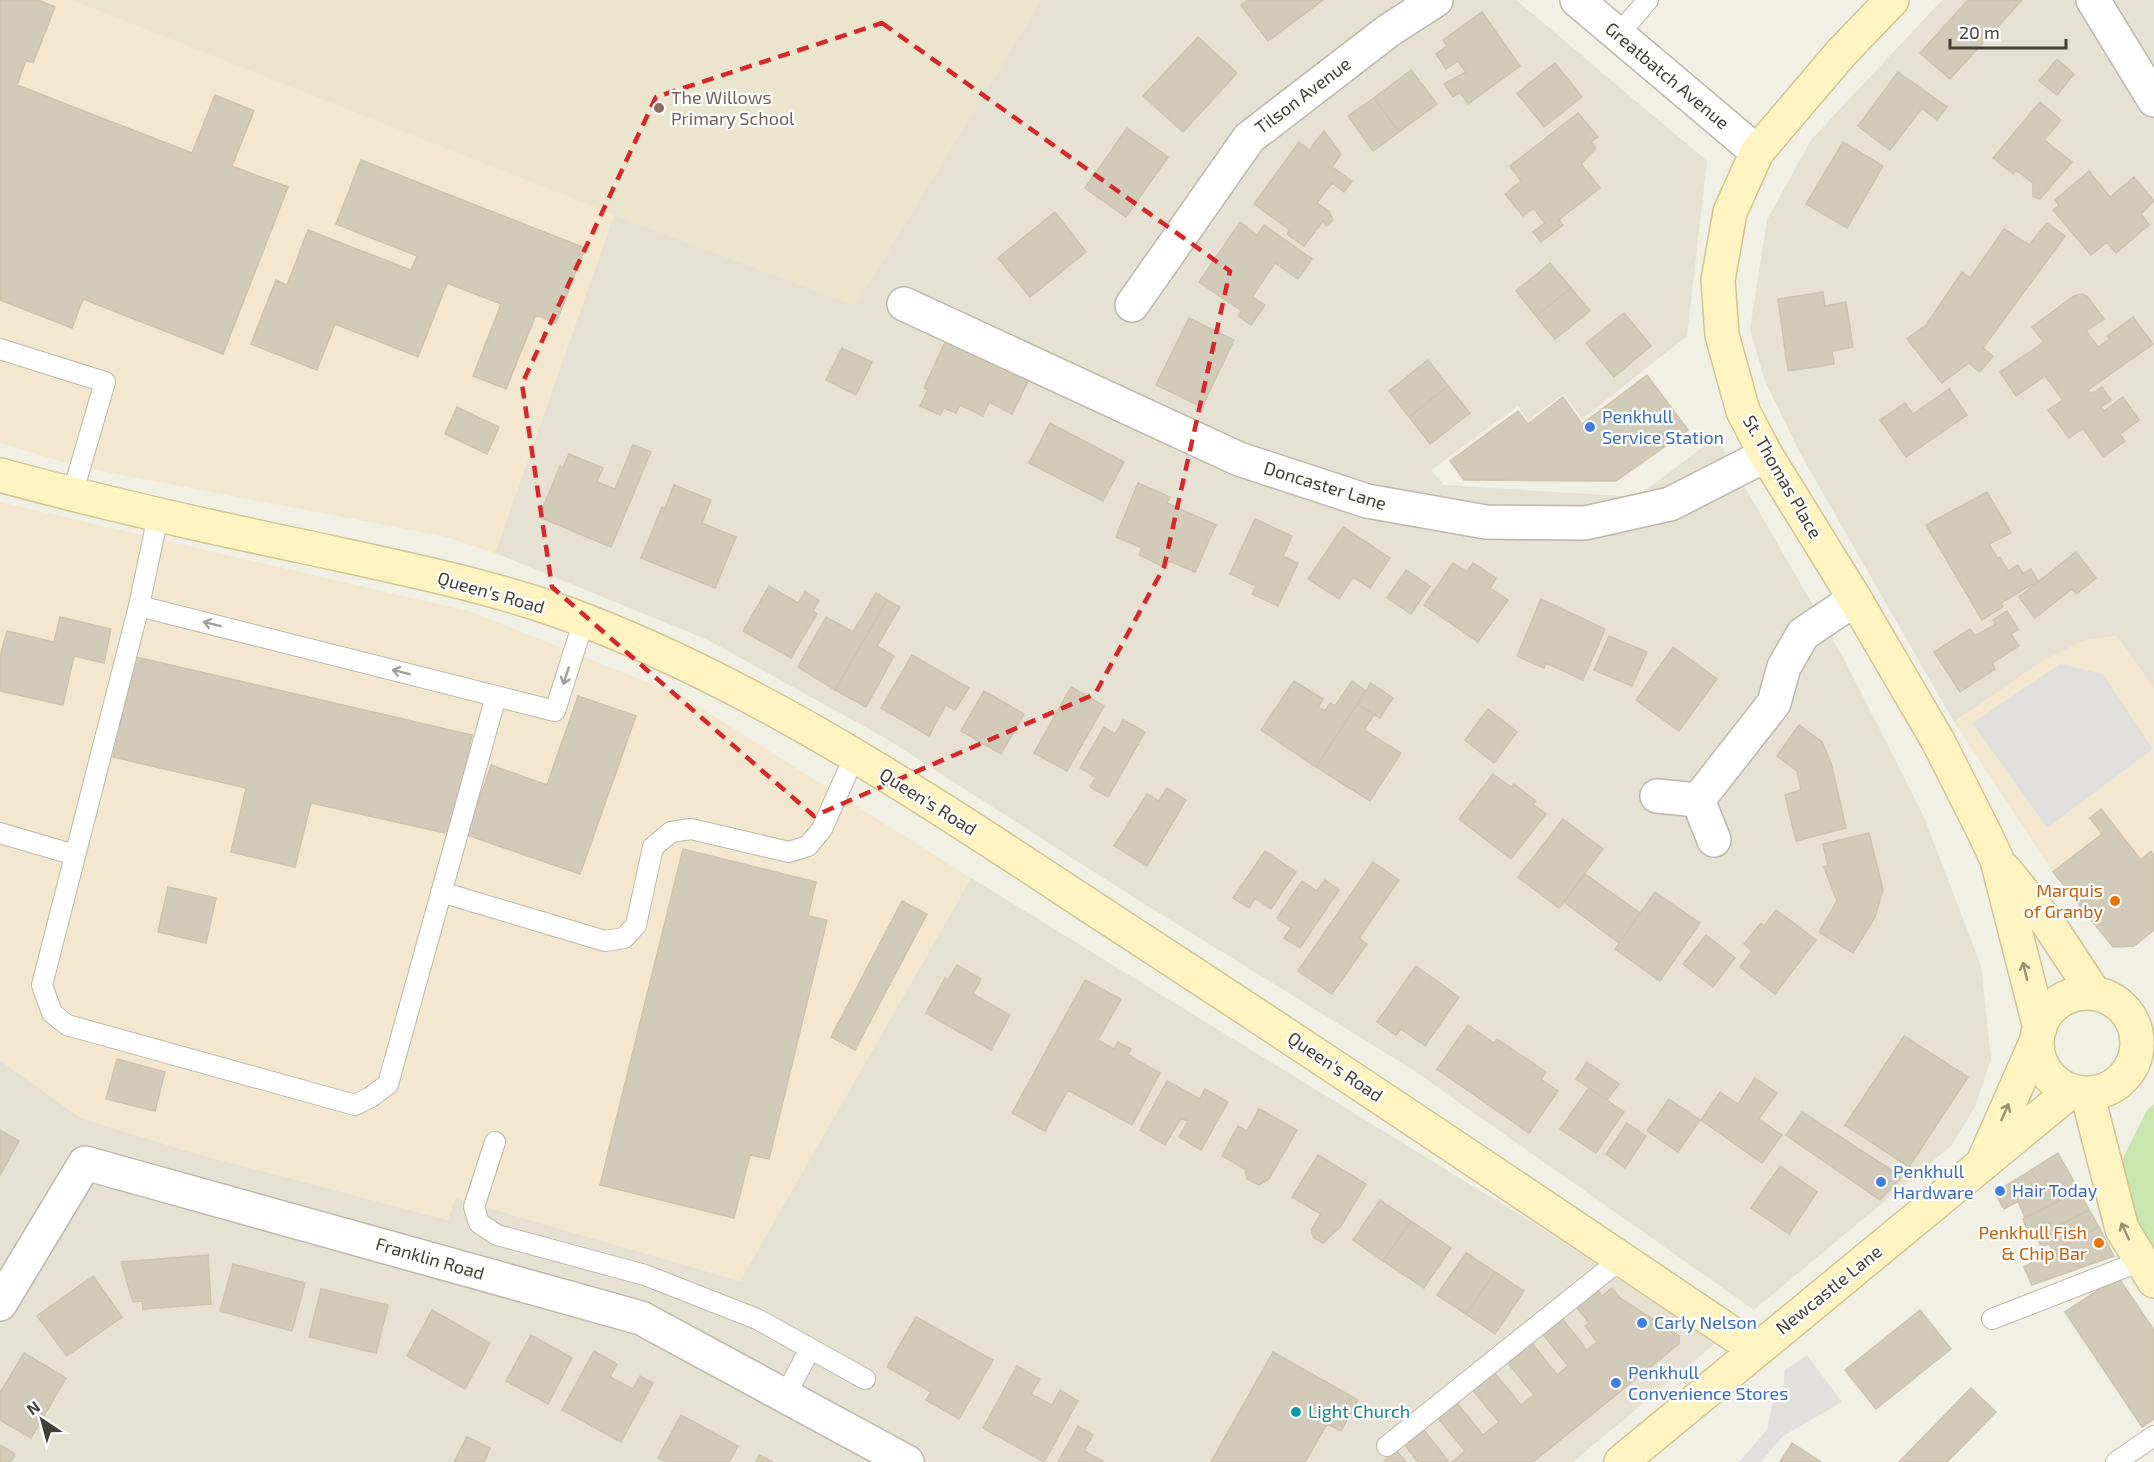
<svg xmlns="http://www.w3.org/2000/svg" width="2154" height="1462" viewBox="0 0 2154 1462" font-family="'Exo 2',sans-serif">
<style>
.residential{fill:#e6e1d2}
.commercial{fill:#f4e7cf}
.education{fill:#ebe5ce}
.green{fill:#c8e6ad}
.parking{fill:#e2e0dc}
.building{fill:#d3cbba;stroke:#cec3ad;stroke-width:1.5}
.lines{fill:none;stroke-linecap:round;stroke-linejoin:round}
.lane-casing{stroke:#bdb7a7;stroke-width:22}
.street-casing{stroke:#bdb7a7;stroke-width:36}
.secondary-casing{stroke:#d1c594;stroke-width:36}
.lane{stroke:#fff;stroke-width:20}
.street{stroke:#fff;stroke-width:33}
.secondary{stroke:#fdf4c2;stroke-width:33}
.oneway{stroke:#a29f9a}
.oneway2{stroke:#979074}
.marked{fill:none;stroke:#d62828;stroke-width:4.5;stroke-dasharray:12 8;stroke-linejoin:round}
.education-dot{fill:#8d6e63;stroke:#fff;stroke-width:2}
.shop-dot{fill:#3f7fe0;stroke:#fff;stroke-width:2}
.food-dot{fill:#e8710a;stroke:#fff;stroke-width:2}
.culture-dot{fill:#0f9aa8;stroke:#fff;stroke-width:2}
.labels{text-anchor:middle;stroke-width:4.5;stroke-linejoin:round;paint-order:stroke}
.street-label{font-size:18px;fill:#443f34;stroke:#fff}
.education-label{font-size:18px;fill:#785e54;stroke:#fff;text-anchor:start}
.shop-label{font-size:18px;fill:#366cbe;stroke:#fff;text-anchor:start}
.food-label{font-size:18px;fill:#c56008;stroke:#fff;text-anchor:end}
.culture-label{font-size:18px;fill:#0d838f;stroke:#fff;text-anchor:start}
</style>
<rect width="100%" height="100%" fill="#f2efe4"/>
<path class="residential" d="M1041,0H1516L1707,161L1687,336L1582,419L1564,394L1528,420L1518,406L1431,470L1444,485L1637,497L1716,437L1844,659L1924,817L1981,966L1991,1059L1975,1107L1951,1146L1754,1310L1413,1070L1138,900L885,738L708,640L495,553L614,215L855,305Z
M1942,0H2154V689L2117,636L2086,640L2044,660L1954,722L1800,453L1765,381L1750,329L1767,220L1811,140Z
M971,878L1533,1223L1716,1343L1573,1462H0V1060L81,1118L194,1153L448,1220L455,1198L740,1281Z"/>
<path class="commercial" d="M0,0H71L614,215L495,553L443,536L80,467L0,443Z
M0,502L472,612L682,696L971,878L740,1281L455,1198L448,1220L194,1153L81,1118L0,1060Z
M2117,636L2154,689V930L2134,946L2113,947L2053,872L1954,722L2044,660L2086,640Z"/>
<path class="education" d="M71,0H1041L855,305L614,215Z"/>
<path class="green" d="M2154,1104V1263L2133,1231L2121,1162L2147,1110Z"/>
<path class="parking" d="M2060,664L2103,674L2153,749L2047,828L1972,723Z
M1807,1355L1842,1402L1783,1436L1761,1462H1739L1767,1430L1772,1404L1783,1390L1785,1370Z"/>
<path class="building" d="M0,0H38L55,7L33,63L26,60L17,85L192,153L215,95L254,111L232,166L288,187L223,354L83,299L72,328L0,300Z
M1247,0H1323L1268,41L1241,5Z
M1968,0H2022L1950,79L1920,53Z
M1482,12L1520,66L1468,104L1460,92L1453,97L1444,84L1466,72L1458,61L1446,69L1436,54L1447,46L1443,40Z
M1198,37L1237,73L1183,132L1143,96Z
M2057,59L2074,74L2057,95L2039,81Z
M1555,63L1582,97L1544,127L1517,93Z
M1411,70L1437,104L1399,132L1374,98Z
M1898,72L1947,107L1937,120L1922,108L1890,150L1858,126Z
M1374,98L1399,132L1373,151L1348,116Z
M2040,102L2061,120L2044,140L2072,162L2040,199L2033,197V183L2016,170L2013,174L1993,158Z
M1578,113L1598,137L1591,142L1596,148L1581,164L1600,188L1562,217L1559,220L1563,225L1541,242L1533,232L1545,223L1533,208L1523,216L1505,194L1521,181L1510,166Z
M1127,128L1168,157L1126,217L1085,188Z
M1324,131L1341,154L1332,167L1352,181L1344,192L1332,183L1317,203L1329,211L1333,220L1326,226L1323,221L1304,246L1287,234L1290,230L1254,204L1299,142L1309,150Z
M1843,142L1883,166L1847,228L1806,204Z
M361,160L585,248L556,323L536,315L506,389L473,376L501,304L447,283L418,357L335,324L317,370L251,344L276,280L287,285L308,230L411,270L417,256L336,224Z
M2089,171L2110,197L2134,177L2154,201L2141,214L2149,225L2116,253L2107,242L2091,255L2053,210L2059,205L2055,200Z
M1055,212L1086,252L1030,297L998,258Z
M1240,222L1257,235L1264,225L1312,259L1298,279L1275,263L1252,297L1265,305L1251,325L1238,316L1242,311L1199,282Z
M2047,223L2065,236L1983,348L1993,356L1980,372L1969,363L1942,383L1907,339L1926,325L1962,272L1970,278L2004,229L2029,245Z
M1550,263L1571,288L1536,316L1516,291Z
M1571,288L1590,311L1555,339L1536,316Z
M1823,292L1825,306L1846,302L1853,347L1832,351L1834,364L1788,371L1778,299Z
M2082,294L2087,296L2104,319L2086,331L2098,347L2110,339L2107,336L2133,317L2153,344L2088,390L2091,394L2102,387L2111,400L2101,407L2104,411L2123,397L2139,420L2120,434L2125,441L2103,457L2083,428L2069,438L2048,410L2063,400L2045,376L2016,396L2000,372L2044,342L2032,327L2074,296Z
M1624,313L1651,346L1614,377L1586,343Z
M1189,318L1234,340L1202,407L1156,385Z
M948,336L1031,375L1012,414L989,402L983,416L960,405L956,413L944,408L940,415L920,406L928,390L924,388Z
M842,348L872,362L856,395L826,380Z
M1428,360L1448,386L1409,417L1389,391Z
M1647,375L1688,430L1616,481L1464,480L1450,461L1518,411L1528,424L1563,397L1582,424Z
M1448,386L1470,413L1430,444L1409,417Z
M1949,389L1967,415L1906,457L1880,420L1905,403L1913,414Z
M457,407L499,427L487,454L445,434Z
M1050,423L1124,462L1103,501L1029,463Z
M633,445L651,452L611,547L539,517L560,466L563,468L569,454L603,468L597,482L615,489Z
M1138,483L1170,497L1167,503L1216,525L1195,572L1169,561L1166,568L1139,555L1142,548L1116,537Z
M674,485L711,500L702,523L736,537L715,588L641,558L662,507L665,508Z
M1987,492L2011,533L1989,544L1998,559L2000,557L2008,571L2018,565L2023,574L2031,569L2038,581L2001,603L2003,607L1982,620L1926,525Z
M1255,519L1292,536L1283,556L1298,563L1278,606L1252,594L1256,586L1230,574Z
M1343,527L1390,558L1370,588L1353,577L1339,599L1308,579Z
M2076,552L2096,578L2076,594L2072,589L2035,618L2019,597Z
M1453,563L1467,572L1473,563L1496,578L1490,588L1508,600L1478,642L1424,605Z
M1406,570L1430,586L1411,614L1387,598Z
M769,586L798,603L805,592L819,600L813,611L817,614L791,658L743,631Z
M876,593L887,600L835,690L798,667L826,617L853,632Z
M1541,599L1605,629L1583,680L1546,663L1544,668L1517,656Z
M887,600L900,607L877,646L894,656L866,707L835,690Z
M2007,611L2018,629L2011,634L2019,646L1992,663L1995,669L1960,692L1934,652L1970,629L1975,636L1996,624L1993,620Z
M60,617L111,629L104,663L74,656L63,705L0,691V657L7,631L54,642Z
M1609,636L1647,652L1632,686L1594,670Z
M1673,647L1717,679L1679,731L1636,700Z
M912,655L969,688L955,710L946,705L929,736L881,708Z
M136,657L472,735L450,834L311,803L295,867L231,852L246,788L113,757Z
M1294,681L1323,699L1318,707L1325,711L1330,703L1335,706L1352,681L1366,691L1316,767L1261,730Z
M1371,683L1393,698L1380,718L1357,704Z
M1071,687L1104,706L1067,771L1034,753Z
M984,691L1024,714L1001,754L961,731Z
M578,696L636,716L580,874L467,835L491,765L547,785Z
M1357,704L1374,715L1364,730L1401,753L1370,801L1316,767Z
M1488,709L1517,732L1494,763L1465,740Z
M1123,720L1145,732L1108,797L1090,787L1096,777L1080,768L1104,727L1115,734Z
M1799,725L1822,742L1831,763L1846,828L1796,841L1785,795L1801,790L1797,771L1777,756Z
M1493,774L1511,787L1514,784L1536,801L1533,804L1546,814L1511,859L1459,819Z
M1167,788L1186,800L1147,866L1114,846L1147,794L1159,801Z
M2101,809L2141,860L2151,851L2154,855V930L2134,946L2113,947L2053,872L2102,834L2090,818Z
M1563,819L1603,849L1559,908L1518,877Z
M1869,833L1883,890L1875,917L1853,953L1819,932L1837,901L1824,867L1828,866L1823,844Z
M683,849L816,882L808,916L827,920L769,1159L750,1155L734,1218L600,1185Z
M1265,851L1296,872L1271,909L1255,898L1249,908L1233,898Z
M1373,862L1399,880L1359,938L1367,944L1332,994L1298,971Z
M1585,874L1640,913L1619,943L1564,902Z
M1325,880L1339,890L1300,948L1284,938L1291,928L1277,918L1302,881L1317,891Z
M168,887L216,898L206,943L158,932Z
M1655,892L1700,923L1660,981L1615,949Z
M902,901L927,914L855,1050L831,1037Z
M1776,910L1816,940L1775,994L1740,967L1752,951L1744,944L1761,923L1764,926Z
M1706,935L1735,958L1713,987L1683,964Z
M957,965L981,979L973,994L1010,1015L991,1050L926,1013L945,978L948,980Z
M1416,966L1459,997L1425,1046L1401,1029L1396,1035L1377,1022Z
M1085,980L1121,999L1098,1040L1114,1049L1118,1042L1131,1049L1128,1055L1160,1073L1132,1125L1068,1090L1045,1131L1012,1113Z
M1468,1025L1494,1043L1497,1039L1546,1072L1541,1079L1558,1091L1529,1133L1437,1069Z
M1904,1036L1968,1077L1909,1167L1845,1125Z
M117,1059L165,1072L155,1111L106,1099Z
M1587,1062L1619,1084L1607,1100L1576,1079Z
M1755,1078L1777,1093L1759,1119L1782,1135L1762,1163L1701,1120L1720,1092L1738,1104Z
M1167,1081L1200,1099L1205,1089L1228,1102L1201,1150L1179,1137L1188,1121L1181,1118L1165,1145L1140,1130Z
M1589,1088L1624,1112L1596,1153L1560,1129Z
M1669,1099L1700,1120L1678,1152L1647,1131Z
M1259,1109L1297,1130L1269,1179L1259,1185L1247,1179L1245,1169L1222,1156L1238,1126L1247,1131Z
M1802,1112L1902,1177L1880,1200L1786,1135Z
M1627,1123L1646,1136L1625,1168L1606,1154Z
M0,1130L19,1141L0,1175Z
M2058,1153L2079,1191L2025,1218L2018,1201L2041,1187L2031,1170Z
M1318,1155L1366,1184L1341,1226L1323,1243L1314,1238L1311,1230L1321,1214L1292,1197Z
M1780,1166L1817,1192L1789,1234L1751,1208Z
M2031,1170L2041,1187L2022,1199L2012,1182Z
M2012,1182L2022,1199L2004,1209L1994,1192Z
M2079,1191L2089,1210L2052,1229L2050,1223L2028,1232L2023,1219Z
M1380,1200L1411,1221L1383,1261L1353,1240Z
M2089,1210L2099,1227L2053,1251L2049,1244L2041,1247L2038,1240L2052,1229Z
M1411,1221L1451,1248L1424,1288L1383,1261Z
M2099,1227L2114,1256L2032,1285L2024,1267Z
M1466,1253L1495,1272L1466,1314L1437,1295Z
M208,1255L211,1304L143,1309L142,1301L133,1302L121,1262Z
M233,1264L305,1283L292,1331L220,1311Z
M1495,1272L1524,1291L1495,1334L1466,1314Z
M93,1276L122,1317L67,1356L37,1316Z
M2118,1277L2154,1330V1419L2142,1427L2065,1312Z
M1596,1288L1602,1296L1612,1288L1620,1298L1679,1336V1344L1533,1462H1452L1465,1451L1438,1418L1457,1403L1483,1435L1499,1422L1471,1388L1493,1371L1521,1405L1534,1395L1507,1362L1532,1343L1557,1375L1568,1366L1542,1333L1561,1317L1587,1350L1597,1342L1585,1326L1589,1323L1575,1305Z
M321,1289L388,1305L376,1353L309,1337Z
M432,1310L490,1343L465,1389L407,1356Z
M1920,1310L1951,1349L1876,1409L1845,1370Z
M916,1317L993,1360L959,1419L926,1400L931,1392L887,1367Z
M531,1335L572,1358L548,1404L506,1381Z
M594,1351L617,1364L610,1377L633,1389L640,1376L653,1383L621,1442L562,1410Z
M1273,1352L1358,1400L1341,1431L1327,1424L1305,1462H1211Z
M24,1353L66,1378L31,1438L0,1420V1393Z
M1017,1366L1040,1379L1031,1394L1052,1405L1060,1390L1078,1401L1044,1462L983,1428Z
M1971,1388L1996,1412L1947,1462H1899Z
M681,1415L738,1446L729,1462H666L658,1458Z
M1078,1426L1093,1435L1084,1451L1104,1462H1058Z
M1423,1429L1449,1462H1418L1404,1444Z
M467,1437L490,1448L484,1462H454Z
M1792,1443L1821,1462H1780Z
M0,1445L15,1454L11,1462H0Z
M1397,1451L1406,1462H1385L1384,1461Z
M759,1455L773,1462H756Z"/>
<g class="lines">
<g class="lane-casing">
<path id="lane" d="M1618,35L1648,0
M0,349L105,382L72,495
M158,516L139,606L555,711L584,620
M139,606L42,985L52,1013L67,1025L355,1105L371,1097L388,1084L496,696
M0,833L75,855
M441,892L605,941L624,938L636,925L653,847L671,832L691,829L789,852L808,846L822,829L855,755
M495,1142L474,1207L479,1223L497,1235L645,1275L757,1319L865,1379
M1992,1319L2141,1261
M785,1396L810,1349
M1387,1446L1621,1259
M2116,1462L2154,1436"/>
</g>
<g class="street-casing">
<path id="street" d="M1577,0L1757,152
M2093,0L2154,100
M904,304L1239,459L1367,501L1486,522L1585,523L1670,504L1766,455
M1132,305L1249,138L1388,31L1436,0
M1657,796L1698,800L1714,840
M1698,800L1774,703L1784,667L1803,634L1855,599
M0,1304L85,1163L641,1318L907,1462"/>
</g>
<g class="secondary-casing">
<path id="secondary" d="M1892,0L1842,52L1757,152L1730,212L1718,280L1722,335L1743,411L1766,455L1855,599L1938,741L1985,834L1997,860L2040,1028
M0,475C99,502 200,525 301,546C397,567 497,586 589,622C775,695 942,809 1108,918C1325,1059 1540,1204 1755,1349
M2004,869L2048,923L2094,993
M2037 1043a50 50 0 1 1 100 0a50 50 0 1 1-100 0Z
M2087,1093L2122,1229L2154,1281
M1985,1158L2037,1040
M1621,1462L2071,1091"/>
</g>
<use href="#lane" class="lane"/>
<use href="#street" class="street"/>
<use href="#secondary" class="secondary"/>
</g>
<defs><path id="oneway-shaft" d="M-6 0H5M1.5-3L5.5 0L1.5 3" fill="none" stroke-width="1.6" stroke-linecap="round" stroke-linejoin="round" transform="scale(1.5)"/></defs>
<g class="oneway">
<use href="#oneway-shaft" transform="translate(212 624) rotate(-166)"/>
<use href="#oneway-shaft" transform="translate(401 672) rotate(-166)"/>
<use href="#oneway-shaft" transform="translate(566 676) rotate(108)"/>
</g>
<g class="oneway2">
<use href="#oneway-shaft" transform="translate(2025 971) rotate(-104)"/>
<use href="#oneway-shaft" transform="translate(2005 1112) rotate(-66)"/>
<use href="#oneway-shaft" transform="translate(2125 1231) rotate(-115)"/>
</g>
<path class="marked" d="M882,23L1230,271L1164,567L1095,694L814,816L552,587L522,384L656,97Z"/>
<circle class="education-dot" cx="659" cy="108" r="6"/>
<g class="shop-dot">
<circle cx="1590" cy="427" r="6"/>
<circle cx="1881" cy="1182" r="6"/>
<circle cx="2000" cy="1191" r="6"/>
<circle cx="1642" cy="1323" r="6"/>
<circle cx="1616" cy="1383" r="6"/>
</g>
<g class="food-dot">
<circle cx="2115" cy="901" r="6"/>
<circle cx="2099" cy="1243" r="6"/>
</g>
<circle class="culture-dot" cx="1296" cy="1412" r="6"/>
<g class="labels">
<g class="street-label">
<text transform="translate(1667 76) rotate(40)" y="6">Greatbatch Avenue</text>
<text transform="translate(1303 96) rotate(-37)" y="6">Tilson Avenue</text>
<text transform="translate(1782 477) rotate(60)" y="6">St. Thomas Place</text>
<text transform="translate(1325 486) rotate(17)" y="6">Doncaster Lane</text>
<text transform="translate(491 593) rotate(16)" y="6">Queen's Road</text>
<text transform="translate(928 802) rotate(32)" y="6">Queen's Road</text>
<text transform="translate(1335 1067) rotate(34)" y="6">Queen's Road</text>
<text transform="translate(430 1259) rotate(16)" y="6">Franklin Road</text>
<text transform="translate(1829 1290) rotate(-39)" y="6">Newcastle Lane</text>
</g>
<g class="education-label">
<text x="671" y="104">The Willows<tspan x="671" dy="21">Primary School</tspan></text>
</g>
<g class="shop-label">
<text x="1602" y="423">Penkhull<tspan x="1602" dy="21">Service Station</tspan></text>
<text x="1893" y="1178">Penkhull<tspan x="1893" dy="21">Hardware</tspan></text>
<text x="2012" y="1197">Hair Today</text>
<text x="1654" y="1329">Carly Nelson</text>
<text x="1628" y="1379">Penkhull<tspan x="1628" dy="21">Convenience Stores</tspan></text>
</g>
<g class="food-label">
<text x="2103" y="897">Marquis<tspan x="2103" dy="21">of Granby</tspan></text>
<text x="2087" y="1239">Penkhull Fish<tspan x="2087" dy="21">&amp; Chip Bar</tspan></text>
</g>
<g class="culture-label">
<text x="1308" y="1418">Light Church</text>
</g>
</g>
<g transform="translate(42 1420) rotate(324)" stroke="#ffffff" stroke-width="4.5" paint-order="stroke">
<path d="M0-4.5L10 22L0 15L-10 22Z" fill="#443f34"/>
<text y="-9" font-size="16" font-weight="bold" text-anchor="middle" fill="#443f34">N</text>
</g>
<path d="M1950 39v9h116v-9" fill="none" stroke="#443f34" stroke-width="3"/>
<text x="1959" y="39" font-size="18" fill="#443f34" stroke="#ffffff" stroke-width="4.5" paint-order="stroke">20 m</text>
</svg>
